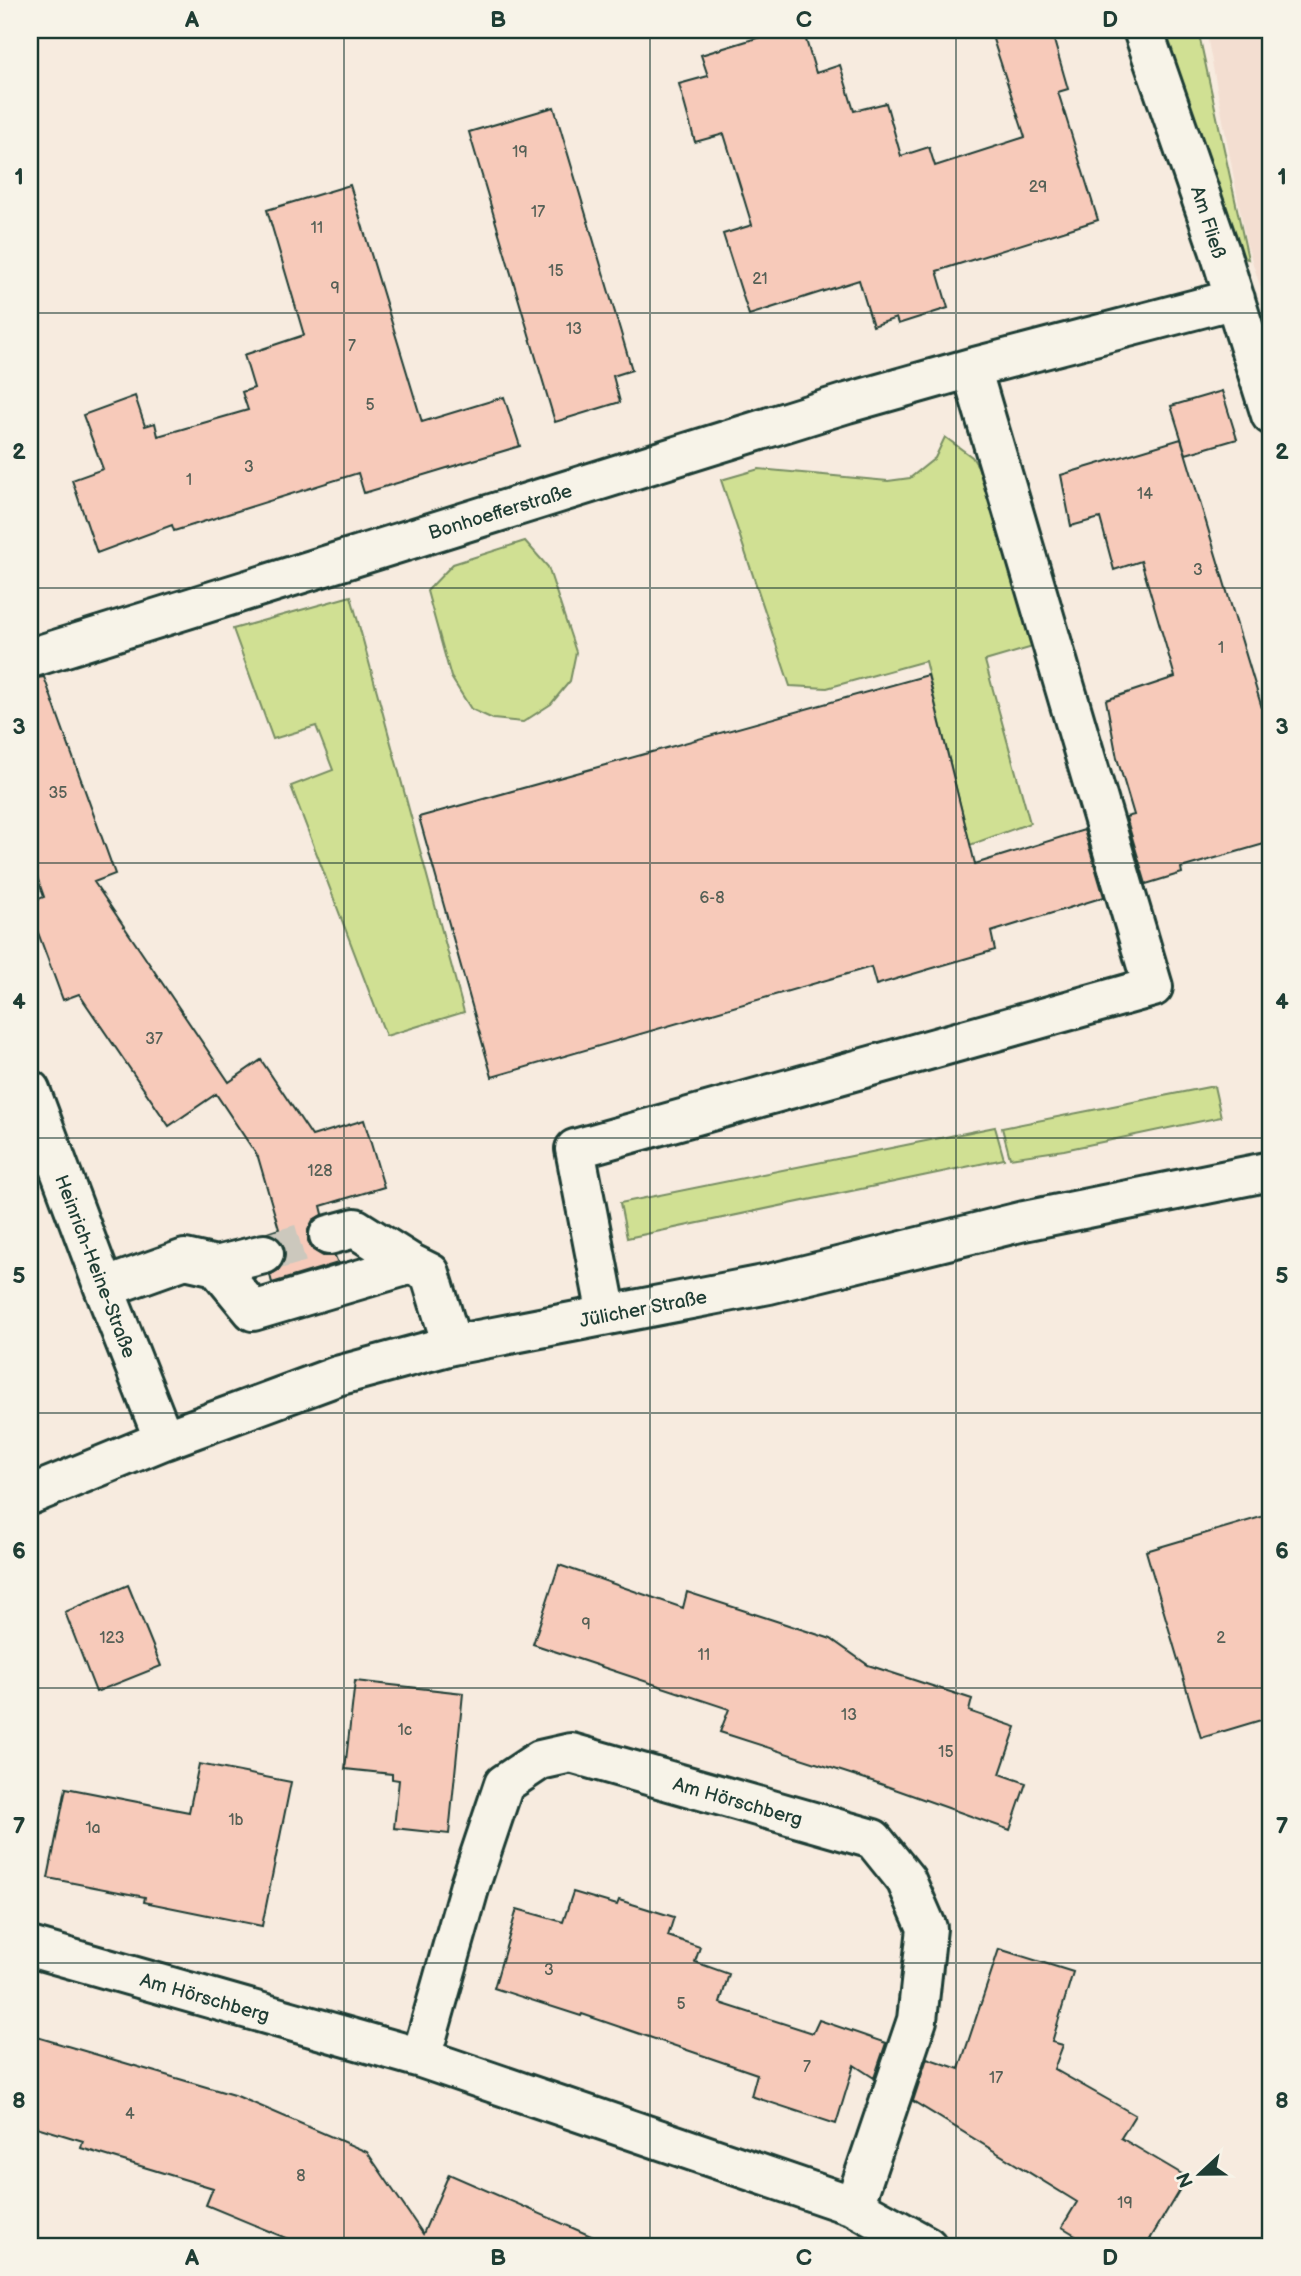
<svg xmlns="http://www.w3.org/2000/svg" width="1301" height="2276" viewBox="0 0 1301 2276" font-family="'Balsamiq Sans',sans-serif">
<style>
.built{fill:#f3ded1}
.green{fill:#d0e093;stroke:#788e64;stroke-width:2}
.building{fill:#f7caba;stroke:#1f3d34;stroke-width:2}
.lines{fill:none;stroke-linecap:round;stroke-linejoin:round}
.minor-tunnel{stroke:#ccc8bd;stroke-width:38;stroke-dasharray:38 19;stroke-linecap:butt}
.minor-casing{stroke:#1f3d34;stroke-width:44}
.minor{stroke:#f7f3e8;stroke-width:38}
.grid{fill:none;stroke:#1f3d34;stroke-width:2;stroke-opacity:0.55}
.labels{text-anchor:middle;stroke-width:5;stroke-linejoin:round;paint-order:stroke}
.number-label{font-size:16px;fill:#556056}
.street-label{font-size:19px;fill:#1f3d34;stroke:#f7f3e8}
.neatline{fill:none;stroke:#1f3d34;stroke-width:2.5}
.grid-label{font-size:23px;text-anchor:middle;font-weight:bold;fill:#1f3d34}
</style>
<rect width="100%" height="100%" fill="#f7ebdf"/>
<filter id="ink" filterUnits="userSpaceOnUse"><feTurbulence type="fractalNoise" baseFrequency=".0143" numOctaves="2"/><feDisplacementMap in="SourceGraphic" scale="14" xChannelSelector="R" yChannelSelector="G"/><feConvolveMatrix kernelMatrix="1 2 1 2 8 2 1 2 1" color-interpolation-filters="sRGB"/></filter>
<g filter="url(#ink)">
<path class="built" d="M1206,30H1271V320L1246,242Z"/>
<path class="green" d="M1160,30H1198L1248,259L1234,255Z
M945,437L972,457L984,476L1036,646L985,661L1030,823L970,845L925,661L827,688L790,686L721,480L759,469L888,481L910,478L935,458Z
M525,541L548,567L576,652L570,681L551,704L523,722L493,719L471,709L451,677L427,591L453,564Z
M351,596L464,1012L386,1036L291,786L333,770L316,726L273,739L233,629Z
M1214,1086L1221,1117L1064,1150L1010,1158L1002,1128Z
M995,1127L1004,1159L627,1238L620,1203Z"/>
<path class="building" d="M783,30H803L816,73L840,65L854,111L886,103L901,156L929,147L935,166L1025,137L990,30H1051L1068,89L1058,92L1098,220L937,271L948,308L898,324L896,318L873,326L859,280L749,315L723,234L752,225L724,134L695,142L679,84L708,76L701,55Z
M554,107L632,370L613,376L620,402L555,422L469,132Z
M350,185L422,422L504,397L520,446L364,493L358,473L174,531L172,525L97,553L72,480L103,469L83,415L135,396L145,426L155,423L158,436L248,410L242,392L254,388L244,355L304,335L267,210Z
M1222,391L1237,439L1186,454L1171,406Z
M1181,439L1271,738V842L1181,868L1182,873L1146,884L1126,817L1134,815L1117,758L1106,700L1175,677L1141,561L1114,570L1100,518L1071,526L1061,475Z
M928,675L975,864L1084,830L1104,897L991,932L995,950L940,966L876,985L871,967L492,1077L419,817Z
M44,677L115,874L94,882L229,1082L261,1060L312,1136L364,1120L384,1187L321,1206L323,1214L313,1220L308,1230V1241L313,1250L323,1256H335L338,1263L272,1283L270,1275L280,1269L285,1261V1248L279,1238L267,1233L279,1229L258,1157L216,1094L169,1126L79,994L63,1000L30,911V902L44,897L30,857V679Z
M1271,1514V1717L1201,1738L1146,1551Z
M559,1565L683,1608L687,1592L764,1617L831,1639L868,1665L972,1699L969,1711L1016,1727L1000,1774L1026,1783L1010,1830L875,1782L720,1732L729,1709L533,1644Z
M128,1585L161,1666L96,1692L65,1612Z
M355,1681L463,1693L449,1834L394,1828L399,1780L392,1779V1774L345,1769Z
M199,1764L291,1782L262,1926L144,1902L145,1897L48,1878L66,1788L189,1812Z
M573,1892L617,1905L619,1900L674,1917L668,1936L700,1947L695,1962L729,1974L720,2003L813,2033L819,2020L886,2043L874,2078L854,2065L836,2124L751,2096L757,2074L582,2014L581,2016L494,1988L517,1909L563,1922Z
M999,1949L1073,1972L1052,2042L1063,2045L1054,2069L1135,2115L1121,2138L1187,2177L1146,2246H1094L1062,2227L1077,2202L913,2101L927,2058L959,2069Z
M30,2035L237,2096L367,2152L423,2234L449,2174L614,2246H305L206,2205L213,2188L81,2148L83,2141L30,2125Z"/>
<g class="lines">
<path class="minor-tunnel" d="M264,1254L329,1235"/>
<g class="minor-casing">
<path id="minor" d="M1143,30L1219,249L1271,415
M30,658L847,403L971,368L1235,299
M30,1090L104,1288L164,1440
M329,1235L355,1228L412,1264
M216,1266L253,1311L412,1264L430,1273L452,1345
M104,1288L185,1259L216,1266L264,1254
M607,1315L575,1149L1153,987L971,368
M30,1495L164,1440L337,1376L452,1345L769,1284L1024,1221L1271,1171
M30,1947L421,2058L854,2206L927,2246
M421,2058L470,1885L504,1784L540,1760L571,1753L873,1839L906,1880L927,1928L917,2020L854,2206"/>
</g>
<use href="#minor" class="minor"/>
</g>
</g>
<path class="grid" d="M344,30V2246M650,30V2246M956,30V2246M30,313H1271M30,588H1271M30,863H1271M30,1138H1271M30,1413H1271M30,1688H1271M30,1963H1271"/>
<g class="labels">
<g class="number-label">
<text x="520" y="157">19</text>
<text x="1038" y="192">29</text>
<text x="538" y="217">17</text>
<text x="317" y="233">11</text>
<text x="556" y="276">15</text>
<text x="760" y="284">21</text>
<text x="335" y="293">9</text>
<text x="574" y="334">13</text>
<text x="352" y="351">7</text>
<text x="370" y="410">5</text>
<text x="249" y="472">3</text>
<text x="189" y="485">1</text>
<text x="1145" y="499">14</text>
<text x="1198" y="575">3</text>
<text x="1221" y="653">1</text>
<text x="58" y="798">35</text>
<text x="712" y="903">6-8</text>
<text x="154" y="1044">37</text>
<text x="320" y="1176">128</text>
<text x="586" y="1629">9</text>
<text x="112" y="1643">123</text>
<text x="1221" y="1643">2</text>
<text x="704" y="1660">11</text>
<text x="849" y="1720">13</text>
<text x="405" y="1735">1c</text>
<text x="946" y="1757">15</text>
<text x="236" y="1825">1b</text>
<text x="93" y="1833">1a</text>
<text x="549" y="1975">3</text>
<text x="681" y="2009">5</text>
<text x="807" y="2072">7</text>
<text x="996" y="2083">17</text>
<text x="130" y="2119">4</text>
<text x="301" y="2181">8</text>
<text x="1125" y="2208">19</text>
</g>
<g class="street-label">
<text transform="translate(1209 222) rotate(72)" y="7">Am Fließ</text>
<text transform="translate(500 511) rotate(-17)" y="7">Bonhoefferstraße</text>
<text transform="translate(96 1266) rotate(69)" y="7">Heinrich-Heine-Straße</text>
<text transform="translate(643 1308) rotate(-11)" y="7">Jülicher Straße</text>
<text transform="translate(738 1801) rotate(16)" y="7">Am Hörschberg</text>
<text transform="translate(205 1997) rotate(16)" y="7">Am Hörschberg</text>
</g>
</g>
<rect width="1301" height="2276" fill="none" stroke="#f7f3e8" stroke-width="77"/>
<g transform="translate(1200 2174) rotate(248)" stroke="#f7f3e8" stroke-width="5" paint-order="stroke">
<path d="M0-5L12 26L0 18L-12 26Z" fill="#1f3d34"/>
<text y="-10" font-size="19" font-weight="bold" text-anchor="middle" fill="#1f3d34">N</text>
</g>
<rect x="38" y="38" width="1224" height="2200" class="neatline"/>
<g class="grid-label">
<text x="192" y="27">A</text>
<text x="498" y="27">B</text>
<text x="804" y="27">C</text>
<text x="1110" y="27">D</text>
<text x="19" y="184">1</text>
<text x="1282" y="184">1</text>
<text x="19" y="459">2</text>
<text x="1282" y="459">2</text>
<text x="19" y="734">3</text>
<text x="1282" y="734">3</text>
<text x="19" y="1009">4</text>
<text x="1282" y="1009">4</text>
<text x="19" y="1283">5</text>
<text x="1282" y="1283">5</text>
<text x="19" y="1558">6</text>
<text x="1282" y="1558">6</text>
<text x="19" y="1833">7</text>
<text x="1282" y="1833">7</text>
<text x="19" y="2108">8</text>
<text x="1282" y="2108">8</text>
<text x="192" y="2265">A</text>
<text x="498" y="2265">B</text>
<text x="804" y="2265">C</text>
<text x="1110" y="2265">D</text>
</g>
</svg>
